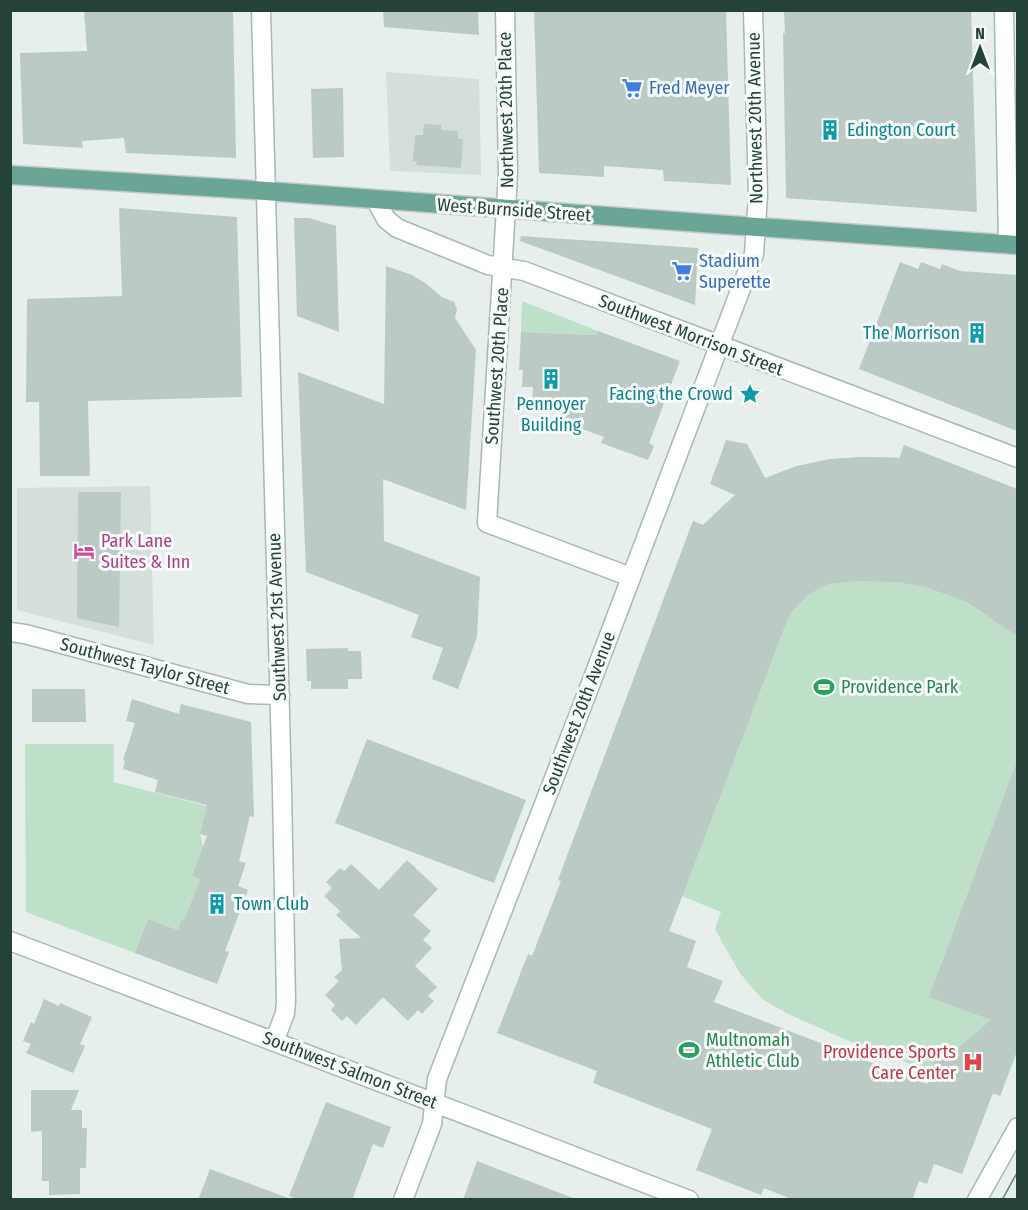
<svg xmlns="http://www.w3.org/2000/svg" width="1028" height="1210" viewBox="0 0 1028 1210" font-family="'Fira Sans Condensed',sans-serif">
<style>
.built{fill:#d4dfda}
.green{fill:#bfe0c8}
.building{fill:#bbcac4}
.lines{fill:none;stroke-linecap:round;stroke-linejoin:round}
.minor-casing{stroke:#a8b8b2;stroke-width:21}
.major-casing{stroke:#c2cac8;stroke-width:21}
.minor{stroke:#fff;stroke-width:18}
.major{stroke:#6aa596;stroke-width:18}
.tram{stroke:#5f7d75;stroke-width:1.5}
.labels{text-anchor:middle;stroke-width:6;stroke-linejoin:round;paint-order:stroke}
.shop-label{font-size:18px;fill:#366cbe;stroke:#f7fbf9;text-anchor:start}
.street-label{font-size:18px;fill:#24423a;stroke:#f7fbf9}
.culture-label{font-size:18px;fill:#0d838f;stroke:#f7fbf9;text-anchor:start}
.hotel-label{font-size:18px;fill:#b23c85;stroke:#f7fbf9;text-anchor:start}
.leisure-label{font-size:18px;fill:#27864d;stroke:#f7fbf9;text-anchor:start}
.health-label{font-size:18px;fill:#be3a42;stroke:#f7fbf9;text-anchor:end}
</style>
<rect width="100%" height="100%" fill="#e6efeb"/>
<path class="built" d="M386,72L479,79L481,175L390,171Z
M150,486L154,645L17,610V488Z"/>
<path class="green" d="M522,301L598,331L596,335L521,332Z
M904,445L1017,489L1018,1050L1000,1096L860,1046L788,1014L762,999L739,972L715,929L721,912L682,896L670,927L558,880L693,521L703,525C715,514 725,502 738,494C787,461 842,454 899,458Z
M25,744H114V782L207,806L200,834L203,847L200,879L184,920H182L178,930L148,919L135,953L26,912Z"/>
<path class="building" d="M84,10H233L236,158L126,153L124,138L82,141L83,148L23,144L20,53L87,51Z
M383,10H478L479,35L384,27Z
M534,10H726L731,185L664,181L663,170L604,166V177L539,173Z
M784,10H971L977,212L786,198L783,33H785Z
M343,88L344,157L313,158L311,89Z
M424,124L441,125V130L458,131V139H463L461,168L416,165L417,161H413L415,135H423Z
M119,208L237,217L242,397L88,401L90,476H40L39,402H26L27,299L122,296Z
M294,218H309L336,226L339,332L297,316Z
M521,236L698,248L695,305L520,241Z
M900,262L918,269L921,262L940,269L942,264L960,271L1017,275V431L859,369Z
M386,266L412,275L425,283L442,297L454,302L457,309L455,318L476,350L466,510L383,479L384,541L480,577L477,637L458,689L432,679L443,648L411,637L419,615L306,572L298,372L384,404Z
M598,331L680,361L649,443L654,446L648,460L601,443L604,437L564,422L569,409L532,408L533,387H522L523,370H519L521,332L596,335Z
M726,440L747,444L765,478L797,466L830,459L861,457L900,458L904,445L1017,489V636L967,602L926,587L898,582L857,581L828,584L809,594L792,611L786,623L669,931L696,941L687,967L723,981L714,1002L927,1084L937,1053L957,1049L991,1020L929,997L1016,764L1017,765V1050L1000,1096L993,1093L962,1174L934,1164L927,1184L919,1181L912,1200H794L764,1188L761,1195L696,1170L712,1129L593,1083L597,1071L497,1033L528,954L532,956L561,881L558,880L693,521L703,525L735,495L710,484Z
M78,492H121L119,627L77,618Z
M348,648V651H361L362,679H348V689H311V681H307L306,649Z
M32,689H85L86,722H32Z
M132,699L179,714L181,704L251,722L254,817L250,816L239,861L246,863L238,886L248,890L225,951L229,952L217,984L135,953L148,919L178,930L182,919L184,920L200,879L192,876L207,836L200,834L207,805L155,792L158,780L123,769L125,761L123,760L135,723L126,721Z
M367,739L526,800L494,883L335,823Z
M407,860L438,889L413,915L431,931L423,940L432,948L415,966L437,987L428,996L434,1001L422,1014L418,1010L408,1021L383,997L356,1025L347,1016L342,1021L331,1010L335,1005L325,995L339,981L334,977L342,970L339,939L361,938L336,915L340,911L324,896L332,888L326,882L340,868L344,871L351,864L379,890Z
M44,999L59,1006L60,1003L92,1017L80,1044L85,1046L73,1073L26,1053L31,1044L23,1041L31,1022L34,1024Z
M31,1090H79L71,1110H82V1128H87L86,1168H80V1194L49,1195V1181H42V1131L31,1132Z
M326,1102L391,1127L383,1148L373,1144L352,1200H298L289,1196Z
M477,1161L573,1198V1200H463Z
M210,1169L288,1198L287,1200H198Z"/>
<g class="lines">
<g class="minor-casing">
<path id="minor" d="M261,10L282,789L286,1002L285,1013L274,1042
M505,10L508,174L487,523L631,577
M1004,10L1008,244
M376,200L386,219L397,228L488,265L524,271L1018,458
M10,632L25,634L248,694L280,695
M10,941L689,1200
M403,1200L432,1124L437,1079L586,696L754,254L758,195L753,10
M977,1200L1018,1127"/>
</g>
<g class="major-casing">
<path id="major" d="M10,175L239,189L729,225L1018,245"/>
</g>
<use href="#minor" class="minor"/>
<use href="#major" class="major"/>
<path class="tram" d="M1002,1200L1018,1171"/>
</g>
<defs>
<g id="supermarket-bare" transform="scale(1.62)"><path d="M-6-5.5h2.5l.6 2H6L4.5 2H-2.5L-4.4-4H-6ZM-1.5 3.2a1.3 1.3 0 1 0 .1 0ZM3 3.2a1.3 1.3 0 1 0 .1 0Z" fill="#3f7fe0" stroke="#f7fbf9" stroke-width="2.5" paint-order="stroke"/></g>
<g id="building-bare" transform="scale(1.62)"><path d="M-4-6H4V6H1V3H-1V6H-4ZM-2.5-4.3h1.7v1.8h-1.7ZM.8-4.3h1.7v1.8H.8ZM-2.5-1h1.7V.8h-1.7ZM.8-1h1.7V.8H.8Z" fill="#0f9aa8" stroke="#f7fbf9" stroke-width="2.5" paint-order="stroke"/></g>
<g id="sight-bare" transform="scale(1.62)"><path d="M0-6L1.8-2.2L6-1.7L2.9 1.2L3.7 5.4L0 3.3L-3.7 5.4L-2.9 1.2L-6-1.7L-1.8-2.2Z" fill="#0f9aa8" stroke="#f7fbf9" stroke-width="2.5" paint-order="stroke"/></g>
<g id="hotel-bare" transform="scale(1.62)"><path d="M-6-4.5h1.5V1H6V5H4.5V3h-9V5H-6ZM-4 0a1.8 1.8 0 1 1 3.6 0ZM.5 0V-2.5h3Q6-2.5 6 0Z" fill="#d1479c" stroke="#f7fbf9" stroke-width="2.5" paint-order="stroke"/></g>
<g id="stadium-bare" transform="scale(1.62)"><path d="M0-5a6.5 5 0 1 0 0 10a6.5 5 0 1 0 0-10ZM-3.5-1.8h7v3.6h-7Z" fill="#2e9e5b" stroke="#f7fbf9" stroke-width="2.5" paint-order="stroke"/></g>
<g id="hospital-bare" transform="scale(1.62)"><path d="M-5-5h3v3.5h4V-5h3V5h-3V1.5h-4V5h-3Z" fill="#e0444e" stroke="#f7fbf9" stroke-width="2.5" paint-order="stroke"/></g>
</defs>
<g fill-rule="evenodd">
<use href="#supermarket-bare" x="632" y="88"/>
<use href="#building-bare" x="830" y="130"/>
<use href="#supermarket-bare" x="682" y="271"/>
<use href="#building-bare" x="977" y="333"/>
<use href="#building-bare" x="551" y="379"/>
<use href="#sight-bare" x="750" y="394"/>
<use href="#hotel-bare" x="84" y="551"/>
<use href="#stadium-bare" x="824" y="687"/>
<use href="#building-bare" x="217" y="904"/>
<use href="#stadium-bare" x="689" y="1050"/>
<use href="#hospital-bare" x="973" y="1062"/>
</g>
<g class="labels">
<g class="shop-label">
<text x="649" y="94">Fred Meyer</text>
<text x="699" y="267">Stadium<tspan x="699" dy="21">Superette</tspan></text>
</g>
<g class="street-label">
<text transform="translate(506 110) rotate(-91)" y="6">Northwest 20th Place</text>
<text transform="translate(755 118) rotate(-91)" y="6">Northwest 20th Avenue</text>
<text transform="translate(514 210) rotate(4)" y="6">West Burnside Street</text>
<text transform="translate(691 335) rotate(21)" y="6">Southwest Morrison Street</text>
<text transform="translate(497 366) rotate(-86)" y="6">Southwest 20th Place</text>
<text transform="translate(277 617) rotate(-92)" y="6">Southwest 21st Avenue</text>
<text transform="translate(145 666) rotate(15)" y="6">Southwest Taylor Street</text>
<text transform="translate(579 713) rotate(-69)" y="6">Southwest 20th Avenue</text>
<text transform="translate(350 1070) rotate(21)" y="6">Southwest Salmon Street</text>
</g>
<g class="culture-label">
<text x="847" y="136">Edington Court</text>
<text x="960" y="339" text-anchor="end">The Morrison</text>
<text x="733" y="400" text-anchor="end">Facing the Crowd</text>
<text x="551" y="410" text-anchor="middle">Pennoyer<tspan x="551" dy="21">Building</tspan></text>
<text x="234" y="910">Town Club</text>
</g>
<g class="hotel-label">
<text x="101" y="547">Park Lane<tspan x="101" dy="21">Suites &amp; Inn</tspan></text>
</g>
<g class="leisure-label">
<text x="841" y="693">Providence Park</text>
<text x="706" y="1046">Multnomah<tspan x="706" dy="21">Athletic Club</tspan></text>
</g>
<g class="health-label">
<text x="956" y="1058">Providence Sports<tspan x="956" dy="21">Care Center</tspan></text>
</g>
</g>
<rect width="1028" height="1210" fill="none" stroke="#24423a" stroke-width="24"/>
<g transform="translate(980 48)" stroke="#f7fbf9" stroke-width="4.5" paint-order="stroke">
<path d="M0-4.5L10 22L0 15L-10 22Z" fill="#24423a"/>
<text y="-9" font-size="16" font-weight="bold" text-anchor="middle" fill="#24423a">N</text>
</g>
</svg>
